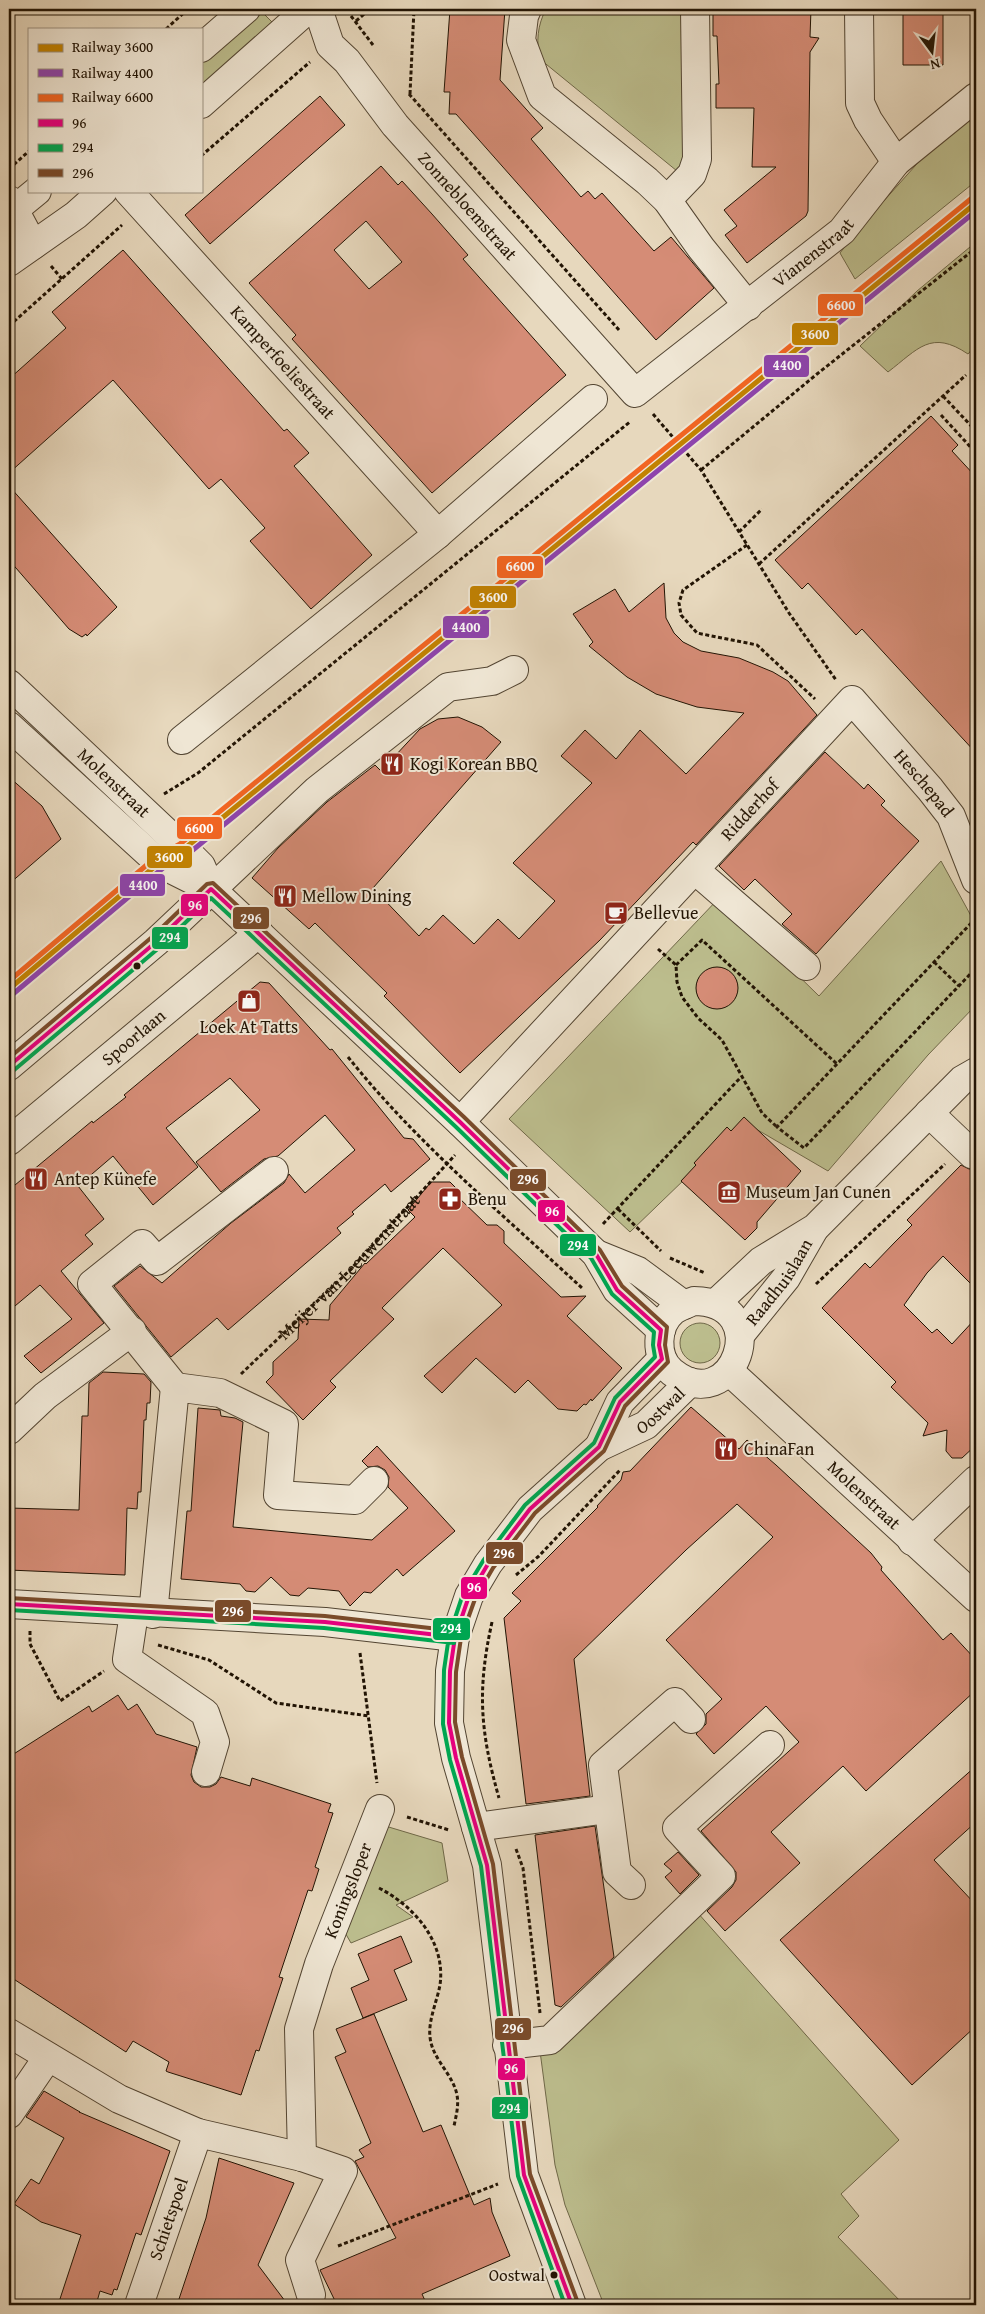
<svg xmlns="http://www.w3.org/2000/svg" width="985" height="2314" viewBox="0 0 985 2314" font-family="'Gentium Book Plus',serif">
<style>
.green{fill:#bcbd8d;stroke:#6f6848}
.building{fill:#d58c76;stroke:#221404;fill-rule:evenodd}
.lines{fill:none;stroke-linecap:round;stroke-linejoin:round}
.minor-casing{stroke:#534532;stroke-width:30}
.path{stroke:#221404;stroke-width:3;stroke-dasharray:4 2.5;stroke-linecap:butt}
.minor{stroke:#efe6d4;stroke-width:28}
.bus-1-casing{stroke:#efe6d4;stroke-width:8}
.bus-2-casing{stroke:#efe6d4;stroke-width:8}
.bus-3-casing{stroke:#efe6d4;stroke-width:8}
.bus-1{stroke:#e5007d;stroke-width:4}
.bus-2{stroke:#00a651;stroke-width:4}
.bus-3{stroke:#7a4b2a;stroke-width:4}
.rail-1-casing{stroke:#efe6d4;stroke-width:9}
.rail-2-casing{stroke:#efe6d4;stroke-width:9}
.rail-3-casing{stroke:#efe6d4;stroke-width:9}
.rail-1{stroke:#c28201;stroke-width:5}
.rail-2{stroke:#8e44ad;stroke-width:5}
.rail-3{stroke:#f26522;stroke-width:5}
.bus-dot{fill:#221404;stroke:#efe6d4;stroke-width:2}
.labels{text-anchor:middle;stroke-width:4;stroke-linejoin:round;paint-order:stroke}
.bus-label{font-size:17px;fill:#221404;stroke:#efe6d4;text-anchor:end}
.street-label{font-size:18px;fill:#221404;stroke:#efe6d4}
.poi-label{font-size:18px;fill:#221404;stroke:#efe6d4;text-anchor:start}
.line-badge{stroke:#efe6d4;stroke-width:2}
.badge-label{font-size:14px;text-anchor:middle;font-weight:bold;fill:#fff}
</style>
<rect width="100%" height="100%" fill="#e7d8bd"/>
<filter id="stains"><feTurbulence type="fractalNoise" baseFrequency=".004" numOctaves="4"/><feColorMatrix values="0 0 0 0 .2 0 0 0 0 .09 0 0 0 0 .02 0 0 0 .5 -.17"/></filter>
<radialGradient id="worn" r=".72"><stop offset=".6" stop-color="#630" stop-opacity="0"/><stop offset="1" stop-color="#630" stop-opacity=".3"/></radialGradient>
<path class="green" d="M259,9L277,27L201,94V61Z
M546,9H687L692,157L677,171L541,60C535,43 538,24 546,9Z
M976,113V181L855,279L840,253L856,232L924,156Z
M976,242V345L968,354C931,329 918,349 888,372L860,346L917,291Z
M941,861L976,925V1005L928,1055L828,1171L744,1122L630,1232L509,1119L719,898L819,996Z
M680 1343a20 20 0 1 1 40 0a20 20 0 1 1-40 0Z
M382,1825L442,1843L448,1881L396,1905L413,1917L351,1943L340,1924Z
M697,1912L899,2140L841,2194L859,2216L838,2237L904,2305H604L565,2205L555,2165L540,2051Z"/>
<path class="building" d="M450,9H505L500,80L543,128L531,139L581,197L588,191L595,199L602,193L654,251L671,237L714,288L656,340L456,114H449L450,92H444Z
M713,9H811L810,37L819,38L810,52L808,211L806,216L747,263L725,235L737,226L724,210L776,167H752L754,108H716V84H719L717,36H713Z
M903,9H943V65H903Z
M320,96L345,125L210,244L185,215Z
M381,166L398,185L402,181L432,214L468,255L463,259L566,375L432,493L292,339L296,335L249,283ZM366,221L402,262L369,289L334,250Z
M123,250L284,431L287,429L309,453L294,466L372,555L311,609L250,541L265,528L221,479L209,489L113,380L9,473V379L66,328L52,312Z
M931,416L958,445L952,451L976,477V753L862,629L856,635L808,583L802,589L775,560Z
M9,486L117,607L87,636L86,634L82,637L69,629L9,560Z
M664,583L666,618L674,633L683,642L701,651L739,658L773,672L788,681L817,715L696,845L693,842L600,940L460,1073L384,996L387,993L315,923L309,929L252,878L278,848L327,802L375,765L381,771L420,729L438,719L458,717L482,727L501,742L373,888L419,936L426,928L429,930L443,915L474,944L498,919L519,939L555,901L513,863L592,783L561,756L585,730L616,759L640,730L686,774L744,713L697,707L656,694L627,677L589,646L593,642L573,614L615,589L629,612Z
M825,752L864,789L868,784L885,801L881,805L919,841L816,954L782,924L792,914L755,879L744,890L719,866Z
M9,777L42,806L61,839L9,884Z
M696 988a21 21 0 1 1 42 0a21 21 0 1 1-42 0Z
M260,982L269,983L330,1050L332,1049L404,1138L413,1139L430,1159L391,1192L385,1184L352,1212L354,1214L337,1228L341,1233L228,1330L217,1318L171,1357L114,1286L140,1266L162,1283L231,1223L284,1183L289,1174L305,1193L355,1150L325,1115L278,1156L264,1159L221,1192L196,1162L260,1110L230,1078L166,1128L198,1167L153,1205L113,1156L78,1186L104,1219L85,1235L93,1244L61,1271L104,1323L41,1373L24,1356L72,1319L40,1285L9,1311V1190L92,1121L93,1123L126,1097L124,1095Z
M744,1117L801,1171L757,1222V1228L745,1240L681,1181L696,1165L694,1163L727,1127L731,1131Z
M961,1165L969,1169H976V1289L943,1256L927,1273L904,1305L932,1333L937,1329L952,1344L976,1318V1445L962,1458H952L946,1451L947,1430L923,1436L928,1423L891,1387L896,1382L822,1308L865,1263L870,1268L895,1242L912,1225L907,1220Z
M431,1182H450L459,1191L458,1197L487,1225H497L504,1231V1243L561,1297L586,1296L567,1316L622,1368L592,1401L591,1399L586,1405L584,1404L577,1411L558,1409L528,1380L515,1393L476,1358L442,1393L424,1376L502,1305L443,1248L382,1308L394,1319L330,1381L336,1387L303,1420L266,1382L273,1375V1362L298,1339L299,1319L329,1320L330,1305L365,1263L366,1264L415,1217L408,1210Z
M103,1372L144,1374L151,1382L150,1403H147L146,1420H144L141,1492H138L137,1509L127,1508L125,1575L9,1570V1508L79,1510L82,1416H88L89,1383Z
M691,1407L739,1449L747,1440L776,1465L871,1553L882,1567L881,1570L943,1640L951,1633L976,1660V1690L866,1791L843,1766L771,1832L800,1863L725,1931L707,1911L732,1887L736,1880V1872L701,1831L799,1742L766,1706L714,1754L696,1734L706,1724V1714L722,1699L666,1640L773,1537L737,1504L686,1550L574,1659L590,1796L526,1804L504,1618L521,1601L512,1593L598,1507L597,1506L621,1480L623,1472L630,1471Z
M198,1408L220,1410L221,1416L235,1418L243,1422L233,1527L372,1540L408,1508L388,1487L389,1477L385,1470L378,1466L368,1467L362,1461L377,1446L455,1531L403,1576L397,1569L371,1593L364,1592L350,1606L339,1591L308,1588L299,1596L290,1595L271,1577L255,1592L246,1591L240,1584L181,1579L187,1511H191Z
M118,1695L128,1710L137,1704L156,1734L197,1747L191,1775L194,1782L201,1787H210L216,1784L221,1777L250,1786L252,1778L331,1804L328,1812L333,1813L315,1867L319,1869L312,1891L308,1890L279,1977L283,1978L259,2051L256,2050L241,2095L168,2072L166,2071L169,2062L133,2041L126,2052L9,1976V1757L89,1706L92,1712Z
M976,1766V1822L934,1860L976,1905V2026L912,2085L780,1940Z
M595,1826L614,1957L561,2007L555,2005L535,1835Z
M678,1852L699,1875L680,1894L665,1877L672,1871L664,1864Z
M401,1936L412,1962L394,1970L407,2000L363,2018L351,1988L369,1980L358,1954Z
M374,2014L423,2132L441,2125L474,2205L490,2198L492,2212L510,2256L422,2294L427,2305H337L320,2270L396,2238L355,2161L364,2157L359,2150L371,2143L335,2057L346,2052L336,2029Z
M44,2091L80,2112H79L170,2151L141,2235L136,2233L117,2290L114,2289L112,2295L100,2291L96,2305H58L81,2235L41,2222L14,2204L31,2179L39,2184L64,2138L26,2117Z
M219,2158L294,2183L258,2265L288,2305H177L206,2218Z"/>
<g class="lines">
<g class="minor-casing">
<g id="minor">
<path id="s2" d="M318,9L330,45L347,61L395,125L635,393L842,231L896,162L976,97"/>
<path d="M527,9L524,16L521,40L542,96L647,181L667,200L701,248L748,306"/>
<path d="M859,9L860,103L868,120L896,162"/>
<path d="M201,48L246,9"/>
<path d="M201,104L308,9"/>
<path id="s3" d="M128,191L438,534"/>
<path d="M9,200L33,245"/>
<path d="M667,200L692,174L697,159L695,9"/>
<path d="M9,214L37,191"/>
<path d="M9,262L76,215L103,191"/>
<path id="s4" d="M9,684L184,849L201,866L211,889"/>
<path d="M9,726L159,863L211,889L460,1122L596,1254L617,1290L661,1330"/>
<path d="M182,740L438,534L593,399"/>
<path d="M695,870L806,966"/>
<path d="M9,1066L156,942L317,790L448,687L492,681L514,670"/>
<path d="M929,1113L972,1154"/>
<path id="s5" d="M460,1122L852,700L930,789L951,816L976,880"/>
<path id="s6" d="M9,1141L259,933"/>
<path d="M596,1254L638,1271L684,1305"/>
<path d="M694,1301C777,1302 733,1421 672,1372C654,1357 656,1325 673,1311C679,1306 687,1304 694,1301Z"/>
<path d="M715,1304L761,1261L815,1228L962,1080L976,1072"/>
<path id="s7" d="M740,1335L786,1278L813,1231"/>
<path id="s8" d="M730,1372L976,1598"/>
<path d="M175,1387L92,1284L142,1244L157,1261L274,1171"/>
<path d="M9,1430L45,1396L132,1331"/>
<path d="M599,1447L620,1402L662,1359"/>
<path d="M912,1541L976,1480"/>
<path d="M9,1604L325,1622L455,1637"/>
<path d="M134,1613L127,1659L205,1713L215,1742L206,1772"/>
<path d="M153,1614L175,1387L220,1393L284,1424L278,1495L355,1500L374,1481"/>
<path d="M476,1827L608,1809"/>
<path d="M631,1885L617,1872L603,1765L675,1702L691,1719"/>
<path d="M9,2033L119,2099L198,2133L302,2157L343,2171L300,2260L311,2295"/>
<path d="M507,2045L550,2040L721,1876L677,1828L770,1745"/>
<path d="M9,2114L48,2057"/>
<path id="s9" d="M302,2157L299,2029L319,1964L380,1809"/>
<path id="s10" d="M139,2305L198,2133"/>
<path id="s11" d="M572,2305L524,2175L487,1865L456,1758L449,1723L450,1671L455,1637L469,1596L488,1564L530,1509L599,1447L646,1425L690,1382"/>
</g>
</g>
<g class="path">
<path d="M351,16L373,45"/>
<path d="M356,21L370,9"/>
<path d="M166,29L188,9"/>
<path d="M409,94L619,330"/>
<path d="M410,94L414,9"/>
<path d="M201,156L310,62"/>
<path d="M9,169L29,151"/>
<path d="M51,266L62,279"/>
<path d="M9,326L122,225"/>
<path d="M974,383L976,388"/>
<path d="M943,396L976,431"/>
<path d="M653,414L701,470L789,613L836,680"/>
<path d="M941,415L976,453"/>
<path d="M701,470L817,374L976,248"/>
<path d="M739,532L762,509"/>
<path d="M747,545L683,590L679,603L681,615L697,633L757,645L815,699"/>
<path d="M759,564L966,375"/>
<path d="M164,794L198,773L631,421"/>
<path d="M976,918L777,1127L804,1148L976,968"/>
<path d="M658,949L676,965L677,982L682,997L698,1018L722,1040L762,1113L777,1127"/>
<path d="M934,962L959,986"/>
<path d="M676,965L702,940L837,1064"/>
<path d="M348,1057C416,1142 502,1214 582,1288"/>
<path d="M618,1209L661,1251"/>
<path d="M603,1224L741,1077"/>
<path d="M670,1258L705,1273"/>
<path d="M816,1284L945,1164"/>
<path id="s1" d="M241,1374L350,1270L455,1155"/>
<path d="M516,1575L539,1556L621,1469"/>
<path d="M492,1622C477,1690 480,1731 499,1798"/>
<path d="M30,1631V1644L60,1701L104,1671"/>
<path d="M158,1645L209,1660L276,1703L369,1716"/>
<path d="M360,1653L377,1783"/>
<path d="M407,1817L449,1830"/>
<path d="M516,1849L523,1868L540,2013"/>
<path d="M379,1888C414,1906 446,1942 440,1985C437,2001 428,2021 430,2037C432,2059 453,2074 457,2095C459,2106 456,2116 454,2126"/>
<path d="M338,2246L498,2184"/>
</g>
<use href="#minor" class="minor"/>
<g class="bus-1-casing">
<path id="bus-1" d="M9,1066L156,942L211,889L460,1122L596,1254L617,1290L661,1330L659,1345L662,1359L620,1402L599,1447L530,1509L488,1564L469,1596L455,1637L450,1671L449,1723L456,1758L487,1865L524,2175L572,2305
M9,1604L325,1622L455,1637"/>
</g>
<g class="bus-2-casing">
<path id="bus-2" d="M13,1071L160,947L211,898L456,1127L591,1258L612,1294L654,1332L653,1345L655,1357L615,1398L594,1443L525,1505L483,1561L463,1594L449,1636L444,1670L443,1724L450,1760L481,1866L518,2176L565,2305
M9,1610L324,1628L454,1643"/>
</g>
<g class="bus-3-casing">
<path id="bus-3" d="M9,1058L152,937L207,884L213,883L464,1117L600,1250L622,1286L667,1327L665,1345L668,1362L625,1406L604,1451L535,1513L493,1568L475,1599L461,1638L456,1672L455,1722L462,1757L493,1864L530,2174L578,2303
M9,1598L325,1616L456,1631"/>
</g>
<use href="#bus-1" class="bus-1"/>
<use href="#bus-2" class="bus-2"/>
<use href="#bus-3" class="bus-3"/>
<g class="rail-1-casing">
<path id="rail-1" d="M9,989L159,863L184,849L976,203"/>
</g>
<g class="rail-2-casing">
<path id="rail-2" d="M13,994L163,868L188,854L976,211"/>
</g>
<g class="rail-3-casing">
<path id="rail-3" d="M9,981L155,858L180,844L972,198"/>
</g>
<use href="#rail-1" class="rail-1"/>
<use href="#rail-2" class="rail-2"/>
<use href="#rail-3" class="rail-3"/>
</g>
<defs>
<g id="restaurant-square" transform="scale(1.25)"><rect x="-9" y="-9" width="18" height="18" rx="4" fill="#8f2418" stroke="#efe6d4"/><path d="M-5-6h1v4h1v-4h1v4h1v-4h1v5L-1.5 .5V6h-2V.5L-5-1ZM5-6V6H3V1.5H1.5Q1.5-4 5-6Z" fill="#fff"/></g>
<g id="cafe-square" transform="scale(1.25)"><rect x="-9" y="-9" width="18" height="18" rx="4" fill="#8f2418" stroke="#efe6d4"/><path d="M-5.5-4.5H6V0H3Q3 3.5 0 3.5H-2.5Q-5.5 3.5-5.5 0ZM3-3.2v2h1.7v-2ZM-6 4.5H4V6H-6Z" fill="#fff"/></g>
<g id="shop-square" transform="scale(1.25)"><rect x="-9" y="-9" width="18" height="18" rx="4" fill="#8f2418" stroke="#efe6d4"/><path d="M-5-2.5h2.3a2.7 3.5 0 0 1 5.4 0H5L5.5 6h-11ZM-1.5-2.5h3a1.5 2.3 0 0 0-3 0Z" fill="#fff"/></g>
<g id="museum-square" transform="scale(1.25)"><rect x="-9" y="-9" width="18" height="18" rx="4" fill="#8f2418" stroke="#efe6d4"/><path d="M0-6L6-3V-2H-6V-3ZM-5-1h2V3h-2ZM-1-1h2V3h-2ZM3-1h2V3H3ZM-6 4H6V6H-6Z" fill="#fff"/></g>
<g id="pharmacy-square" transform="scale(1.25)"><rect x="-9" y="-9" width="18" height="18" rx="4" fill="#8f2418" stroke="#efe6d4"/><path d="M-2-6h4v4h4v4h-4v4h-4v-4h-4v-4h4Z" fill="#fff"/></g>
</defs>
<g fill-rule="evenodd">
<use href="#restaurant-square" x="392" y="764"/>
<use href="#restaurant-square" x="285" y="896"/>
<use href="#cafe-square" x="616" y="913"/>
<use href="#shop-square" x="249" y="1001"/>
<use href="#restaurant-square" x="36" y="1179"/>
<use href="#museum-square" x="729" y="1192"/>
<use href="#pharmacy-square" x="450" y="1199"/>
<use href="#restaurant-square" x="726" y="1449"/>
</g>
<g class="bus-dot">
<circle cx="137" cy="966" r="4.5"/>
<circle cx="554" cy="2275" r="4.5"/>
</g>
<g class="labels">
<g class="bus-label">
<text x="545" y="2281">Oostwal</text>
</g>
<g class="street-label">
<text dy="6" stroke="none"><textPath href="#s2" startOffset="250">Zonnebloemstraat</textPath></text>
<text dy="6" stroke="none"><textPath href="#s2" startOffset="728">Vianenstraat</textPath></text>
<text dy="6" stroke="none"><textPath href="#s3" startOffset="231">Kamperfoeliestraat</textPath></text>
<text dy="6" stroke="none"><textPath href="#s4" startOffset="144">Molenstraat</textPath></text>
<text dy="6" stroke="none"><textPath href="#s5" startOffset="686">Heschepad</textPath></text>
<text dy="6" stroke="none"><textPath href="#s5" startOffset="426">Ridderhof</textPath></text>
<text dy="6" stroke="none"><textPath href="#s6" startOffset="162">Spoorlaan</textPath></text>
<text dy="6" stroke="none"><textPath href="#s1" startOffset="152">Meijer van Leeuwenstraat</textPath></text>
<text dy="6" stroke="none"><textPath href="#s7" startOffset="66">Raadhuislaan</textPath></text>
<text dy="6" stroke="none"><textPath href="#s11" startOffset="999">Oostwal</textPath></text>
<text dy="6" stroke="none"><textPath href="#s8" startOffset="182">Molenstraat</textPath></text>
<text dy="6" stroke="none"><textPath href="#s9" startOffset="275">Koningsloper</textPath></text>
<text dy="6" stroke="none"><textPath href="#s10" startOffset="91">Schietspoel</textPath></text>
</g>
<g class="poi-label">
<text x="410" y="770">Kogi Korean BBQ</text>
<text x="302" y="902">Mellow Dining</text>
<text x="634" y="919">Bellevue</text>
<text x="249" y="1033" text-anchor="middle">Loek At Tatts</text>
<text x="54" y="1185">Antep Künefe</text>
<text x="746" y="1198">Museum Jan Cunen</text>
<text x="468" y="1205">Benu</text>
<text x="744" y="1455">ChinaFan</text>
</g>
</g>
<g class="line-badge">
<rect x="817" y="293" width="47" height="24" rx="5" fill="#f26522"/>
<rect x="791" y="322" width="48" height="24" rx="5" fill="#c28201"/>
<rect x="763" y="354" width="47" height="24" rx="5" fill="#8e44ad"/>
<rect x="496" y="555" width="48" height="24" rx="5" fill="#f26522"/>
<rect x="469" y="585" width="48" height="24" rx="5" fill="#c28201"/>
<rect x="442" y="615" width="48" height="24" rx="5" fill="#8e44ad"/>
<rect x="176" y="816" width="47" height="24" rx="5" fill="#f26522"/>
<rect x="146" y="845" width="47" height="24" rx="5" fill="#c28201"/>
<rect x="119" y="873" width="47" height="24" rx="5" fill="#8e44ad"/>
<rect x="180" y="893" width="29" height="24" rx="5" fill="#e5007d"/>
<rect x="232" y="906" width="38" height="24" rx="5" fill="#7a4b2a"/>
<rect x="151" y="926" width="38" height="24" rx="5" fill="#00a651"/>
<rect x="509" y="1168" width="38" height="24" rx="5" fill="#7a4b2a"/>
<rect x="537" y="1199" width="29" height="24" rx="5" fill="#e5007d"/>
<rect x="559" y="1233" width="38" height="24" rx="5" fill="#00a651"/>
<rect x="485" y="1541" width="39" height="24" rx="5" fill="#7a4b2a"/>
<rect x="460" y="1576" width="28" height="24" rx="5" fill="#e5007d"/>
<rect x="214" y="1599" width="38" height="24" rx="5" fill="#7a4b2a"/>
<rect x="432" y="1617" width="39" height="24" rx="5" fill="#00a651"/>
<rect x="494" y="2017" width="38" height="24" rx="5" fill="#7a4b2a"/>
<rect x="497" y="2057" width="29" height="24" rx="5" fill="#e5007d"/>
<rect x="491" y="2096" width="38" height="24" rx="5" fill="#00a651"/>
</g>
<g class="badge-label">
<text x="841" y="310">6600</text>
<text x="815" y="339">3600</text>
<text x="787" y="370">4400</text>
<text x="520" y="571">6600</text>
<text x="493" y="602">3600</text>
<text x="466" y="632">4400</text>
<text x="199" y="833">6600</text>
<text x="169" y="862">3600</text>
<text x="143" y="890">4400</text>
<text x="195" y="910">96</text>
<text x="251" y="923">296</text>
<text x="170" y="942">294</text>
<text x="528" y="1184">296</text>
<text x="552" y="1216">96</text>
<text x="578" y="1250">294</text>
<text x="504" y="1558">296</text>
<text x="474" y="1592">96</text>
<text x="233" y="1616">296</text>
<text x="451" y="1633">294</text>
<text x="513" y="2033">296</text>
<text x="511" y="2073">96</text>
<text x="510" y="2113">294</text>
</g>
<rect width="985" height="2314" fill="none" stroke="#e7d8bd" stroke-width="30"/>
<rect x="10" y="10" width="965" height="2294" fill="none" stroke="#221404" stroke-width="2.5"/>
<rect x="15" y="15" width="955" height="2284" fill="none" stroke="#221404"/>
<rect x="28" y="28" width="175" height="165" fill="#efe6d4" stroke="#9d9281"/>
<rect x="38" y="44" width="25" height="8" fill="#c28201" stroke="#9d9281"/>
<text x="72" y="52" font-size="15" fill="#221404">Railway 3600</text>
<rect x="38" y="69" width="25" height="8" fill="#8e44ad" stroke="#9d9281"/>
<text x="72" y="78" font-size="15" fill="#221404">Railway 4400</text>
<rect x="38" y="94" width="25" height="8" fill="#f26522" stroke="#9d9281"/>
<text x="72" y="102" font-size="15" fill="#221404">Railway 6600</text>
<rect x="38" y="119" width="25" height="8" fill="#e5007d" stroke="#9d9281"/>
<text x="72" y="128" font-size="15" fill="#221404">96</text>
<rect x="38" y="144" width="25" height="8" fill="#00a651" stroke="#9d9281"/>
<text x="72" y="152" font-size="15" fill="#221404">294</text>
<rect x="38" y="169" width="25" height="8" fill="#7a4b2a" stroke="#9d9281"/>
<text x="72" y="178" font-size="15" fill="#221404">296</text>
<g transform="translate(932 52) rotate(165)" stroke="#efe6d4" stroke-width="4" paint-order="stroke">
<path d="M0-4L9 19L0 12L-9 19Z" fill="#221404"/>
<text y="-8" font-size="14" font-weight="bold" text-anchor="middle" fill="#221404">N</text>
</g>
<rect width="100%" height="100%" filter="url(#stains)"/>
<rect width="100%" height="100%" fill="url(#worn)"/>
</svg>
